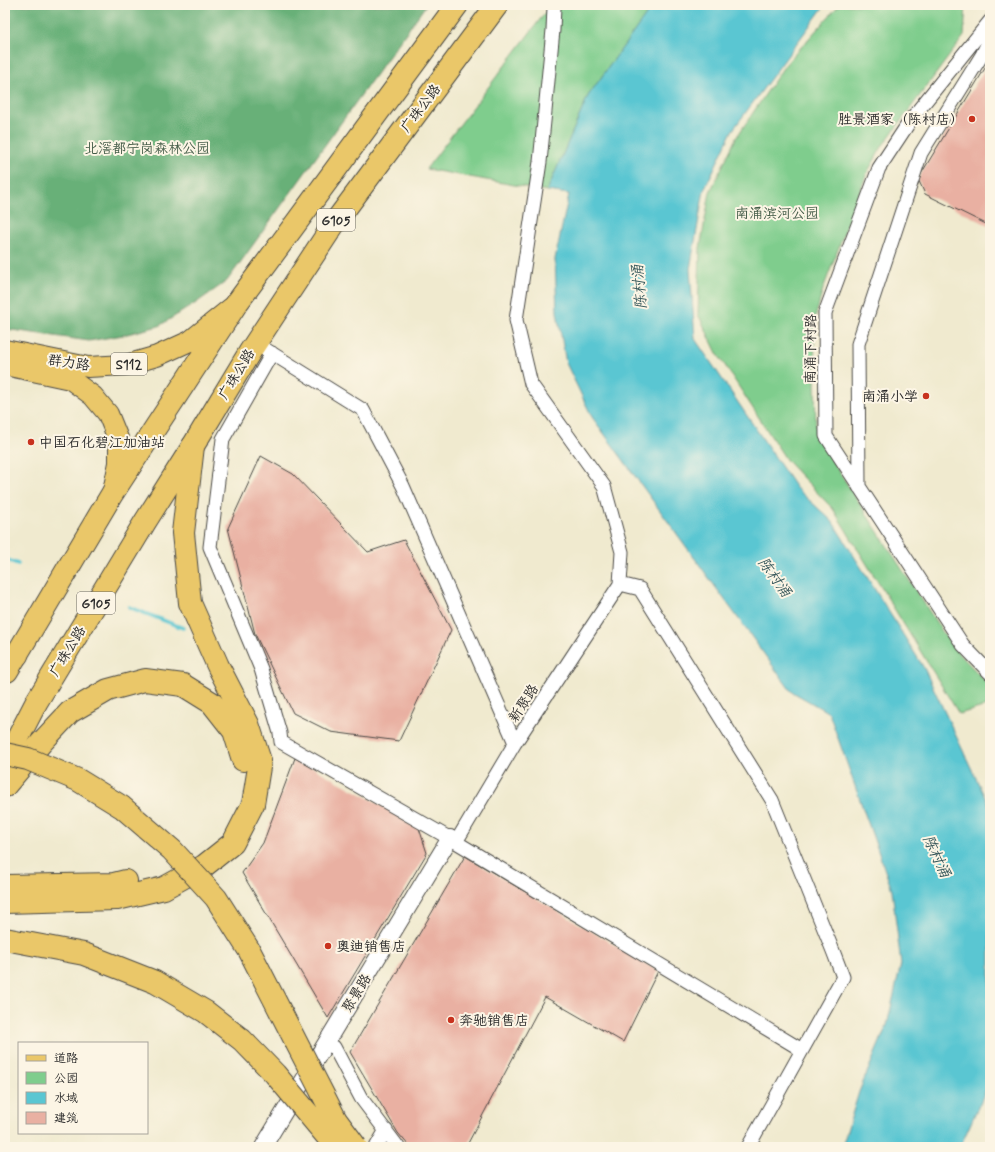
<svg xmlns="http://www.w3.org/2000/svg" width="995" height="1152" viewBox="0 0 995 1152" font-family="Mynerve,'LXGW WenKai TC',sans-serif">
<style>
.green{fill:#7fcd8d;stroke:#557c5c}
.forest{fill:#67b078;stroke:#496e52}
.water{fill:#5ac6d2;stroke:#42787e}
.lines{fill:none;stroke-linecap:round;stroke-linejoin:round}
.stream{stroke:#5ac6d2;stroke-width:3.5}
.building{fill:#e9b0a2}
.minor-casing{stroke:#494844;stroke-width:15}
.tertiary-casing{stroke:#494844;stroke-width:18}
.primary-casing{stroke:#494844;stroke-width:22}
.trunk-casing{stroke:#494844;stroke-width:24}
.motorway-casing{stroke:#494844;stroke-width:24}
.minor{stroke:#fff;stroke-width:13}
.tertiary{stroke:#fff;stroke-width:16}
.primary{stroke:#eac769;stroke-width:20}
.trunk{stroke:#eac769;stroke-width:22}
.motorway{stroke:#eac769;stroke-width:22}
.motorway-bridge-casing{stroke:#494844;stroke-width:24;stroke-linecap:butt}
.motorway-bridge{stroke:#eac769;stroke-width:22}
.poi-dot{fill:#c8321e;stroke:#fcf5e5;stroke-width:1.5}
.labels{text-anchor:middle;stroke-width:4;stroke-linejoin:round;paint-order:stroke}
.shield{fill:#fcf5e5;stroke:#6a6863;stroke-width:1}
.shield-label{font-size:13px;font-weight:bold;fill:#2b2b2b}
.street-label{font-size:14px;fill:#2b2b2b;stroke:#fcf5e5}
.poi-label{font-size:14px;fill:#2b2b2b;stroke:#fcf5e5;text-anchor:start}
.park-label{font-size:14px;fill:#445c48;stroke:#fcf5e5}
.water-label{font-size:15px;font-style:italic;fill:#395a5d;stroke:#fcf5e5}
</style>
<rect width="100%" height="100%" fill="#fcf5e5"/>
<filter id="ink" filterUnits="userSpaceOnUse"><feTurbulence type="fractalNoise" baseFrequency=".025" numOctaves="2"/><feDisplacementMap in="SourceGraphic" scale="8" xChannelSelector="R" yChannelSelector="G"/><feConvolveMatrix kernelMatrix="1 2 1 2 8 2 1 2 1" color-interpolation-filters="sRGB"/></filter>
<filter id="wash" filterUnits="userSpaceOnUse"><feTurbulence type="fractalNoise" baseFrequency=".012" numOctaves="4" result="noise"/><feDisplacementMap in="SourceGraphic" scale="16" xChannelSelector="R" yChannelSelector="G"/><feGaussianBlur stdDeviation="0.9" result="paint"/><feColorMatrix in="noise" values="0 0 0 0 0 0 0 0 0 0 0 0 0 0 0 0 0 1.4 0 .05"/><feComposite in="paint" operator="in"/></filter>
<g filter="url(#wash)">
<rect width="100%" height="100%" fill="#f0eacf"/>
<path class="green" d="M551,5H653L588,96L547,191L426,169Z
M839,5H966L964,36L883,145L867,173L823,289L814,322L816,436L951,645L990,686V705L959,714L833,509L787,461L717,353L698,314L700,248L710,192L736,138L785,65Z"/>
<path class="forest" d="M5,5H426L227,281L196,303L159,326L123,335L89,341L5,329Z"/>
<path class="water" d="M653,5H826L822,9L732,131L704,190L690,269L695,339L796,488L832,521L924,668L990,808V1081L960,1147H842L859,1092L887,1025L901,964L892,890L829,713L791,691L592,417L566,363L557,312L555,259L569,194L547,191L588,96Z"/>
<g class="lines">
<path class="stream" d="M5,559L18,564
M129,607L183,628"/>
</g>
<g id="blocks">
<path class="building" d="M990,60V226L925,194L918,179Z
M261,456L293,474L368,552L404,540L451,630L399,741L331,732L293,713L255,634L228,528Z
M295,758L418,825L427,853L328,1018L242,873L263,843Z
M465,856L658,971L623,1042L545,997L466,1147H410L398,1133L350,1052Z"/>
</g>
</g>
<g filter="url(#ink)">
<use href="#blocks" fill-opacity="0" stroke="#494844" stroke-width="1"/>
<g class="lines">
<g class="minor-casing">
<path id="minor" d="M555,5L554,7L553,30L540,162L516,320L531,384L604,486L622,552L620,584L640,589L772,800L833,951L843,977L748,1147
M990,21L912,118L879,168L825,313L826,436L963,645L990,673
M265,349L363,410L403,486L515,743
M272,353L223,439L210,547L261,669L280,733L281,742L456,842L802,1050
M859,487L858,344L921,153L982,55L990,39
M456,842L515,743L620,584
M334,1047L361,1098L398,1147
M376,1147L386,1130"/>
</g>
<g class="tertiary-casing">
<path id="tertiary" d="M263,1147L450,838"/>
</g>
<g class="primary-casing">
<path id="primary" d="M5,350L88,367L126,365L157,356L190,341L231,308
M5,365L70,379L93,396L108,414L119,441V463L113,491"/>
</g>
<g class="trunk-casing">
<path id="trunk" d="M7,671L112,494L237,303L457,5
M5,763L37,701L145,522L193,446L251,350L336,221L497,5"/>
</g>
<g class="motorway-casing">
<path id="motorway" d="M5,666L17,655
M5,786L41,743L70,712L108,690L145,680L183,685L212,703L234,731L243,760
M5,886L114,884L126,881
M5,902L117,899L164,888L204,866L233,843L253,804L260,761L248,724L218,666L190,603L183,533L193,446"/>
</g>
<use href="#minor" class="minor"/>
<use href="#tertiary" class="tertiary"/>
<use href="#primary" class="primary"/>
<use href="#trunk" class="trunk"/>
<use href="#motorway" class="motorway"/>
<g class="motorway-bridge-casing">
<path id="motorway-bridge" d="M5,754L28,759L78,780L122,807L172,850L216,898L249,950L336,1120L356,1147
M5,939L84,954L155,982L206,1012L242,1040L275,1074L336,1147"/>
</g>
<use href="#motorway-bridge" class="motorway-bridge"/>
</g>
</g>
<g class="poi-dot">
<circle cx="972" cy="119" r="4"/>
<circle cx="926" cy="396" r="4"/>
<circle cx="31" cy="442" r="4"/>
<circle cx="328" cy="946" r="4"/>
<circle cx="451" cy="1020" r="4"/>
</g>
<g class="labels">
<g class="shield">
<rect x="317" y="209" width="38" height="22" rx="3"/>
<rect x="111" y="353" width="36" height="22" rx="3"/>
<rect x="77" y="592" width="38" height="22" rx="3"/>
</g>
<g class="shield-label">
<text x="336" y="225">G105</text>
<text x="129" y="369">S112</text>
<text x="96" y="608">G105</text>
</g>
<g class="street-label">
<text transform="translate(420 108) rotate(-53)" y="5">广珠公路</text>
<text transform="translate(810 349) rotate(-89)" y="5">南涌下村路</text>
<text transform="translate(69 362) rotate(8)" y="5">群力路</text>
<text transform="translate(236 374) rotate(-59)" y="5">广珠公路</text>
<text transform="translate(67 651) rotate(-59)" y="5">广珠公路</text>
<text transform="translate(523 703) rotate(-57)" y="5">新聚路</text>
<text transform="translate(356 993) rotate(-59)" y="5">聚景路</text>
</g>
<g class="poi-label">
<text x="964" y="124" text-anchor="end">胜景酒家（陈村店）</text>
<text x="918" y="401" text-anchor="end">南涌小学</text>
<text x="39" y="447">中国石化碧江加油站</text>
<text x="336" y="951">奥迪销售店</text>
<text x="459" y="1025">奔驰销售店</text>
</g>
<g class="park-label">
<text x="147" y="153">北滘都宁岗森林公园</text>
<text x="777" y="218">南涌滨河公园</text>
</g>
<g class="water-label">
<text transform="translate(639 287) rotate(-95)" y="5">陈村涌</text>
<text transform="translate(775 577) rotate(54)" y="5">陈村涌</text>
<text transform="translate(937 856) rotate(65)" y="5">陈村涌</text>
</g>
</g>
<rect width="995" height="1152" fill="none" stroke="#fcf5e5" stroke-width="20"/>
<rect x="18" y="1042" width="130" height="92" fill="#fcf5e5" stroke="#a8a49b"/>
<rect x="26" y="1055" width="20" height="6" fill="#eac769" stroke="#a8a49b"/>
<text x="54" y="1062" font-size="12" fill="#2b2b2b">道路</text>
<rect x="26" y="1072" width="20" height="12" fill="#7fcd8d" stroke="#a8a49b"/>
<text x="54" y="1082" font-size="12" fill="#2b2b2b">公园</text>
<rect x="26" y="1092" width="20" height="12" fill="#5ac6d2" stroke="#a8a49b"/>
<text x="54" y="1102" font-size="12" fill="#2b2b2b">水域</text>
<rect x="26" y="1112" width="20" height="12" fill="#e9b0a2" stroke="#a8a49b"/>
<text x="54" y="1122" font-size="12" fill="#2b2b2b">建筑</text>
</svg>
